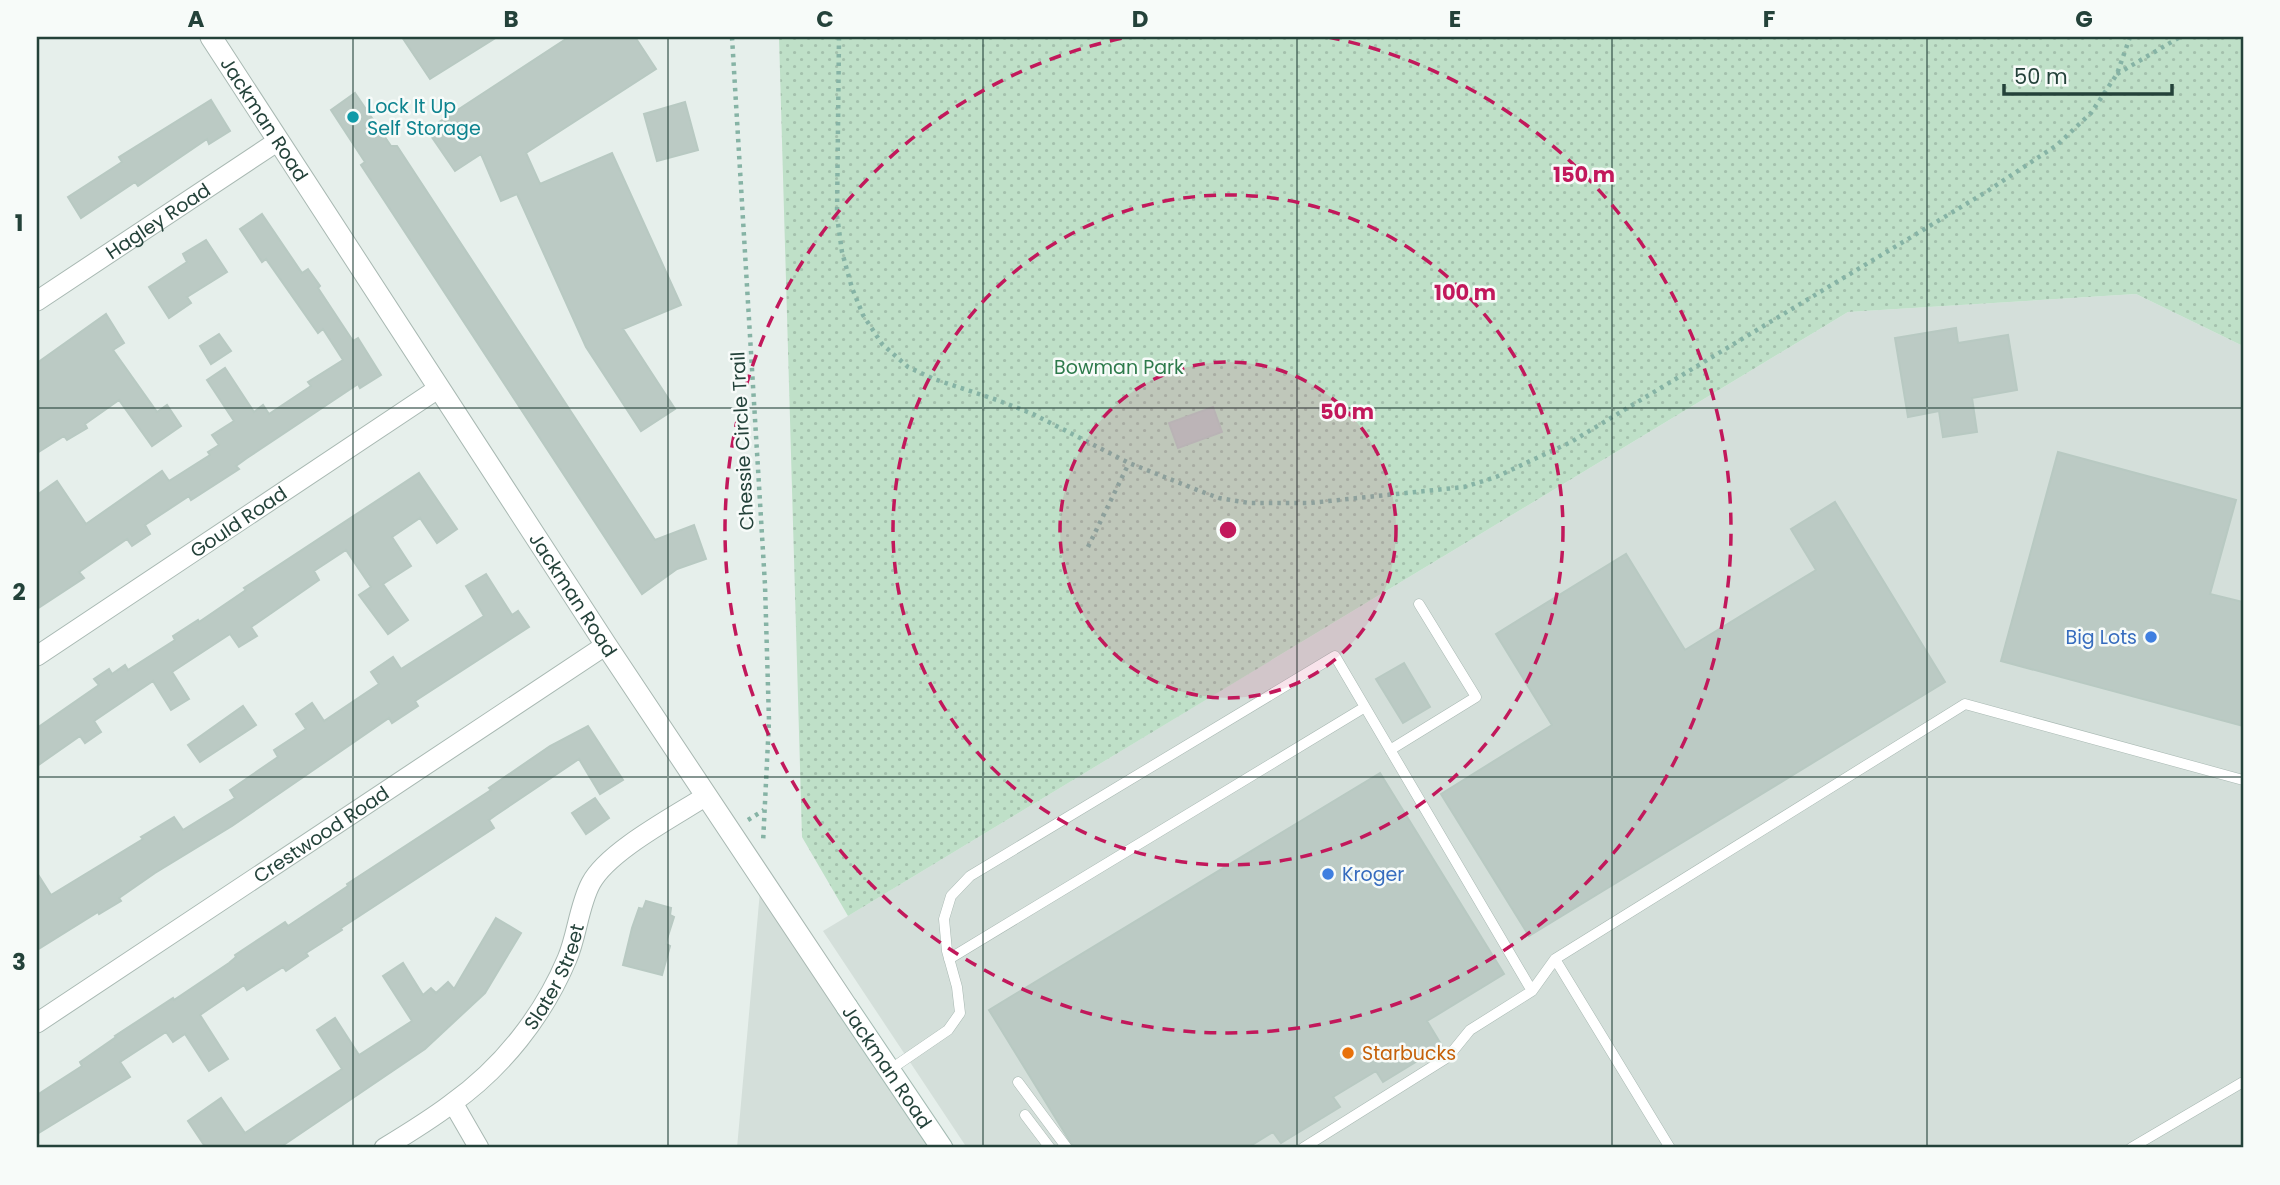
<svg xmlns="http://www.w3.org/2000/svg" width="2280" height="1185" viewBox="0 0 2280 1185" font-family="Poppins,sans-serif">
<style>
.built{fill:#d4dfda}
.park{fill:url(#park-dots)}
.building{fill:#bbcac4;stroke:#b8c9c2;stroke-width:2}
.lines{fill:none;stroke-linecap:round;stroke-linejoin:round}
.service-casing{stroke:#a8b8b2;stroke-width:11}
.minor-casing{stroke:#a8b8b2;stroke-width:21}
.tertiary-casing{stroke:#a8b8b2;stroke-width:23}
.secondary-casing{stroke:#a4bbb3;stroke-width:23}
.path{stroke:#86b3a5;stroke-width:4.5;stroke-dasharray:3.5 5;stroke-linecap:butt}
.service{stroke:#fff;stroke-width:10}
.minor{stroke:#fff;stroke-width:19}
.tertiary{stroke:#fff;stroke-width:21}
.secondary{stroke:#fff;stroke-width:21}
.grid{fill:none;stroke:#24423a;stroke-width:2;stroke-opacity:0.55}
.ring{fill:none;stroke:#c2185b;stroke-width:3.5;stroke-dasharray:12 9}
.culture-dot{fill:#0f9aa8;stroke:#f7fbf9;stroke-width:2.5}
.shop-dot{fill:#3f7fe0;stroke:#f7fbf9;stroke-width:2.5}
.food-dot{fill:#e8710a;stroke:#f7fbf9;stroke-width:2.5}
.labels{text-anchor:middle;stroke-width:5;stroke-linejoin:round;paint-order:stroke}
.culture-label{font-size:19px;fill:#0d838f;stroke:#f7fbf9;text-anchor:start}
.street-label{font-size:19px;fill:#24423a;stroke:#f7fbf9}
.park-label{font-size:19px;fill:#2d7a4b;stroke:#f7fbf9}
.shop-label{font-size:19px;fill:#366cbe;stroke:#f7fbf9;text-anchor:end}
.food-label{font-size:19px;fill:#c56008;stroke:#f7fbf9;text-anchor:start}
.centre{fill:#c2185b;stroke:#f7fbf9;stroke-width:3.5}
.ring-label{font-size:21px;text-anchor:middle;font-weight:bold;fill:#c2185b;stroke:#f7fbf9;stroke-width:5;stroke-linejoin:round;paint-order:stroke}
.neatline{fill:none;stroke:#24423a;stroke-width:2.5}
.grid-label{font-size:23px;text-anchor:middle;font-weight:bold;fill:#24423a}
</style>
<defs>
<pattern id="park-dots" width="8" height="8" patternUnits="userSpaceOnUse" patternTransform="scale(1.75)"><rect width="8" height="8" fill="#bfe0c8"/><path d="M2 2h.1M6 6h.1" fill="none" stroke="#a4c1ad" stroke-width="1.8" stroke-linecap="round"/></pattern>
</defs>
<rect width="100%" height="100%" fill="#e6efeb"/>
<path class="built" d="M2136,294L2243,346V1148H967L823,931L1848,312Z
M761,880L942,1148H737Z"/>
<path class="park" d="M779,37H2243V346L2136,294L1848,312L848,916L802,837Z"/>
<path class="building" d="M402,37H497L430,79Z
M569,37H635L656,69L526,153L540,184L612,153L681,305L623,329L675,409L641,431L586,347L517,194L501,201L481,154L455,171L427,130Z
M355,93L391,146H397L655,540L694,525L706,559L677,569L642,594L361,165L365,162L331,110Z
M211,100L230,131L209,144L207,139L138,186L135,182L81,218L68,197L122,162L119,157Z
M685,102L698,150L657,161L644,114Z
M262,214L302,273L308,269L320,286L318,288L353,341L358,338L381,375L360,388L358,384L247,458L236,466L239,469L191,500L189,496L145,525L150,534L132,546L127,539L79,572L84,578L37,609V495L57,481L86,524L162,471L169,481L210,455L208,452L219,445L212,435L234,421L207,380L225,368L254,412L263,405L269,414L311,386L308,382L343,360L323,329L318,333L266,259L262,262L240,229Z
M206,240L227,272L187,297L191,303L169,318L149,287L187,262L183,254Z
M106,314L124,343L113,350L157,412L167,405L181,426L152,446L119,400L85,424L87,428L67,440L64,436L37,453V363Z
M1956,328L1958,343L2008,335L2017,390L1972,398L1977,432L1943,437L1939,411L1908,417L1895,338Z
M219,334L231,351L211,364L200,346Z
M1213,407L1222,432L1178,448L1169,423Z
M2058,452L2236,500L2210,594L2243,602V726L2001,661Z
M419,473L457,529L437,543L420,518L392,537L411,566L383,584L408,620L388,634L359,595L371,587L346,550L314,571L319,580L251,627L257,636L239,647L230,634L172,672L189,699L171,710L153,681L94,721L101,732L85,743L80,736L37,766V728L99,685L94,679L109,669L112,674L125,665L128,670L175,640L173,636L198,620L199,622L246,590L244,588Z
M1835,502L1945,682L1529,936L1441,794L1552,725L1496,634L1626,554L1685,650L1816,570L1791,529Z
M486,574L512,615L518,611L529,627L415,701L418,706L392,723L389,718L232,826L155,873L119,898L121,901L99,914L98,912L37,950V873L51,895L143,839L141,837L174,817L183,830L235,798L230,790L278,757L274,750L306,729L296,714L312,703L324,721L379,684L371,672L393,657L401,669L484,616L466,586Z
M1404,663L1430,707L1403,723L1376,679Z
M243,706L256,725L200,762L188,745Z
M588,726L623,780L600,794L579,759L496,815L489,820L494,828L341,928L342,930L306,953L308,956L286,971L283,967L247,990L244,985L200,1015L228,1059L209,1071L185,1034L173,1042L166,1032L120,1062L130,1077L37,1134V1095L82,1066L80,1062L116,1037L115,1036L173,998L174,1000L229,963L236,957L235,955L285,922L288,926L348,886L347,884L491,790L489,788L550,746Z
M1380,773L1504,974L1427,1021L1442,1046L1383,1082L1376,1071L1333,1097L1340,1107L1281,1143L1273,1132L1247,1148H1074L989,1010Z
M595,798L609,818L586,834L572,813Z
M646,901L671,908L670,915L674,917L667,939L666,944L670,946L662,975L623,965L632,928L639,908L643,909Z
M496,918L521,933L485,993L425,1049L279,1148H206L188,1121L221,1098L245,1133L342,1069L317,1030L335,1018L359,1055L412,1021L383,976L403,963L423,995L431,988L436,993L448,982L454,989Z"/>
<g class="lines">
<g class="service-casing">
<path id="service" d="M1390,750L1476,697L1419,604
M949,959L1365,707
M1555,959L1670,1148
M891,1069L948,1030L960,1013L957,987L947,951L944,919L951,896L970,876L1335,656L1532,991
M1018,1082L1067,1148
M1025,1115L1050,1148
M1303,1148L1448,1057L1470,1030L1532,991L1555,959L1965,704L2243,780
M2131,1148L2243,1082"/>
</g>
<g class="minor-casing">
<g id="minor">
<path id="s1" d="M37,301L278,141"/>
<path id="s2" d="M37,656L439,388"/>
<path id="s3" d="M37,1023L606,645"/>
<path d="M453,1103L479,1148"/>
<path id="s4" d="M384,1148C407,1134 430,1120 451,1104C502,1068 543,1016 567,959C577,936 579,905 591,883C608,851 675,816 706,796"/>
</g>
</g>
<g class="tertiary-casing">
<g id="tertiary">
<path id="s5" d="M211,37L606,645L847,1007"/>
</g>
</g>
<g class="secondary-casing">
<g id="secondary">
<path id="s6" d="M847,1007L942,1148"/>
</g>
</g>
<path class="path" d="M732,37L765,585L769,721L763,843
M839,37L837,216L842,252L852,288L863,315L882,344L908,367L934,379L997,400L1033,414L1129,463L1200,491L1219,498L1249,503H1310L1464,487L1496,477L1571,442L1986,192L2057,145L2091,113L2117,74L2130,37
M2117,74L2180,37
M1088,547L1129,463
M748,820L764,810"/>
<use href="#service" class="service"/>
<use href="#minor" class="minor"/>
<use href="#tertiary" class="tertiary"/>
<use href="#secondary" class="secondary"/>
</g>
<path class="grid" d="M353,37V1148M668,37V1148M983,37V1148M1297,37V1148M1612,37V1148M1927,37V1148M37,408H2243M37,777H2243"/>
<circle cx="1228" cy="530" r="168" fill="#c2185b" fill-opacity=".12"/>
<g class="ring">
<circle cx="1228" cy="530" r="168"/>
<circle cx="1228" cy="530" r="335"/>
<path d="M1328 37A503 503 0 1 1 1128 37"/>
</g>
<circle class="culture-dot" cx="353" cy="117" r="7"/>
<g class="shop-dot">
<circle cx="2151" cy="637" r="7"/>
<circle cx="1328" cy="874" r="7"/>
</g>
<circle class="food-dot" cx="1348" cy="1053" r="7"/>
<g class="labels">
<g class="culture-label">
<text x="367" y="113">Lock It Up<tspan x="367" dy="22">Self Storage</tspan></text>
</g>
<g class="street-label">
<text dy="7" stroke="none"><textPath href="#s5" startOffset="98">Jackman Road</textPath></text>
<text dy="7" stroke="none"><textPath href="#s1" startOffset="145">Hagley Road</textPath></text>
<text transform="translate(742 441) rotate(-93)" y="7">Chessie Circle Trail</text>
<text dy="7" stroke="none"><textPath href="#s2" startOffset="242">Gould Road</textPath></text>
<text dy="7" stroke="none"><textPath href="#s5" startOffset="665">Jackman Road</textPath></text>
<text dy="7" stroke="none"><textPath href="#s3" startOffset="341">Crestwood Road</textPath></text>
<text dy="7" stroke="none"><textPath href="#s4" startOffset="247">Slater Street</textPath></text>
<text dy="7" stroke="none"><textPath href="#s6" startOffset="72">Jackman Road</textPath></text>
</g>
<g class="park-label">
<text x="1119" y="374">Bowman Park</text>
</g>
<g class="shop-label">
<text x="2137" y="644">Big Lots</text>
<text x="1342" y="881" text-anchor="start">Kroger</text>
</g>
<g class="food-label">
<text x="1362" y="1060">Starbucks</text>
</g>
</g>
<circle cx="1228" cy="530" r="10" class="centre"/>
<g class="ring-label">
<text x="1584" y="182">150 m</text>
<text x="1465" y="300">100 m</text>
<text x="1347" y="419">50 m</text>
</g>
<rect width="2280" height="1185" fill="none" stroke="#f7fbf9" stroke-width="77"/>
<path d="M2004 84v10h168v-10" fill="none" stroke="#24423a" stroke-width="3.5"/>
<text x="2014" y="84" font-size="21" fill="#24423a" stroke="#f7fbf9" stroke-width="5" paint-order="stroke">50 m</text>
<rect x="38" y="38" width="2204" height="1108" class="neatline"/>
<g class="grid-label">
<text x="196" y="27">A</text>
<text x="511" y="27">B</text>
<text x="825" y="27">C</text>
<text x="1140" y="27">D</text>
<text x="1455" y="27">E</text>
<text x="1769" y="27">F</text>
<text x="2084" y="27">G</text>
<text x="19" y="231">1</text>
<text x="19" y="600">2</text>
<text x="19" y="970">3</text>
</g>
</svg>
